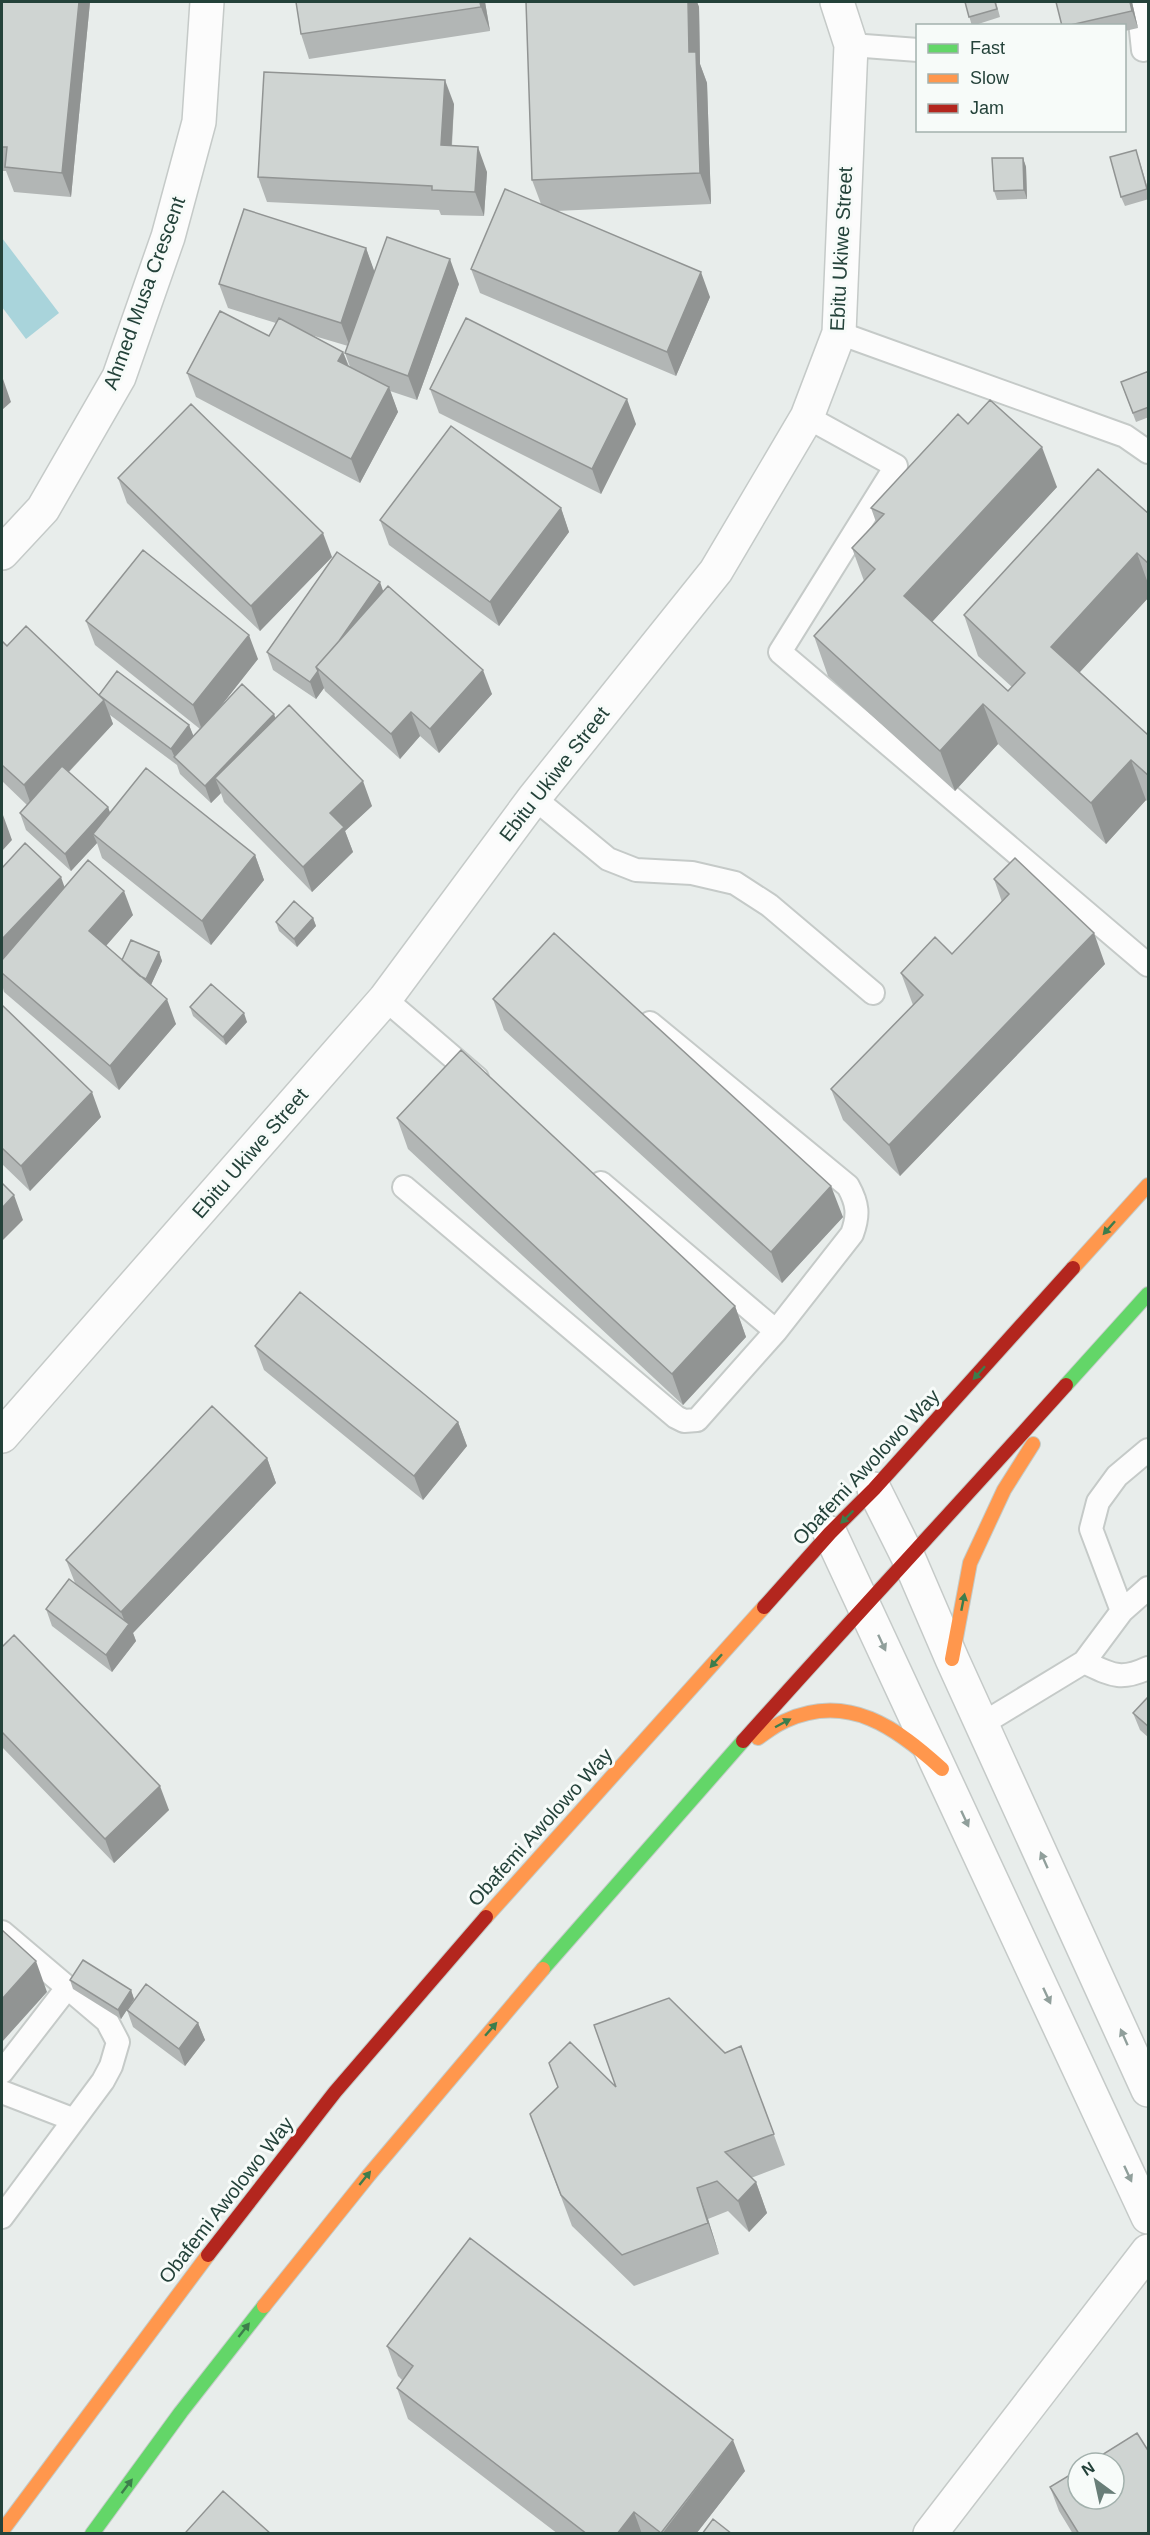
<svg xmlns="http://www.w3.org/2000/svg" width="1150" height="2535" viewBox="0 0 1150 2535" font-family="Helvetica,sans-serif">
<style>
.water{fill:#a9d4db}
.lines{fill:none;stroke-linecap:round;stroke-linejoin:round}
.lane-casing{stroke:#c5cac8;stroke-width:26}
.street-casing{stroke:#c5cac8;stroke-width:36}
.fast-casing{stroke:#c3cbc8;stroke-width:16}
.slow-casing{stroke:#c3cbc8;stroke-width:16}
.jam-casing{stroke:#c3cbc8;stroke-width:16}
.lane{stroke:#fcfcfc;stroke-width:22}
.street{stroke:#fcfcfc;stroke-width:33}
.fast{stroke:#63d668;stroke-width:14}
.slow{stroke:#ff974d;stroke-width:14}
.jam{stroke:#b3261e;stroke-width:14}
.wall{fill:#b2b6b5;fill-rule:evenodd}
.shaded-wall{fill:#919493}
.building{fill:#cfd4d2;stroke:#919493;stroke-width:1.5}
.oneway{fill:#3d7d4c}
.oneway2{fill:#909f9b}
.labels{text-anchor:middle;stroke-width:6;stroke-linejoin:round;paint-order:stroke}
.street-label{font-size:20px;fill:#24423a;stroke:#f7fbf9}
</style>
<rect width="100%" height="100%" fill="#e8edeb"/>
<path class="water" d="M2,238L59,313L26,339L2,307Z"/>
<g class="lines">
<g class="lane-casing">
<path id="lane" d="M1138,2L1143,50
M851,45L918,50
M839,333L1125,436L1148,452
M807,417L896,466L780,652L1148,965
M534,798L608,859L636,870L692,873L735,883L769,905L873,993
M385,999L477,1078
M601,1183L776,1331
M404,1187L676,1417L684,1421L697,1420L776,1331L852,1234C859,1215 858,1204 848,1186L650,1023
M1122,1611L1148,1588
M1084,1662C1112,1675 1120,1681 1148,1668
M982,1724L1084,1662L1122,1611L1091,1529L1098,1502L1117,1476L1148,1450
M2,1932L107,2021L118,2042L111,2066L103,2081L2,2217
M2,2072L67,1988
M2,2092L72,2119"/>
</g>
<g class="street-casing">
<path id="street" d="M2,553L43,509L119,377L168,237L199,122L207,2
M2,1436L385,999L534,798L716,571L807,417L839,333L851,45L837,2
M874,1489L909,1559L952,1659L1148,2090
M830,1533L1148,2217
M930,2534L1148,2251"/>
</g>
<g class="fast-casing">
<path id="fast" d="M1066,1385L1148,1294
M543,1969L743,1741
M92,2534L181,2412L264,2306"/>
</g>
<g class="slow-casing">
<path id="slow" d="M1073,1268L1148,1185
M952,1659L970,1563L1004,1490L1033,1444
M758,1738C767,1732 775,1725 785,1721C848,1692 897,1728 942,1769
M486,1917L764,1607
M264,2306L369,2175L543,1969
M2,2531L208,2255"/>
</g>
<g class="jam-casing">
<path id="jam" d="M764,1607L830,1533L874,1489L1073,1268
M743,1741C850,1621 959,1504 1066,1385
M208,2255L335,2092L486,1917"/>
</g>
<use href="#lane" class="lane"/>
<use href="#street" class="street"/>
<use href="#fast" class="fast"/>
<use href="#slow" class="slow"/>
<use href="#jam" class="jam"/>
</g>
<path class="wall" d="M2,2H90L71,197L14,192L6,171H2Z
M485,2L490,31L309,59L301,34Z
M526,2H697L699,7L700,64L707,83L711,204L556,211L710,297L676,376L480,293L471,269L541,204L532,180Z
M965,2H996L1000,17L972,26Z
M1056,2H1132L1138,28L1125,31V26H1062Z
M454,104L452,146L487,172L484,216L441,215L439,210L267,202L258,177Z
M1023,158L1026,167L1027,199L997,200L994,191Z
M1139,159L1149,192V199L1125,206L1121,197Z
M366,248L374,272L459,284L417,400L390,391L398,412L360,483L196,397L187,373L269,336L276,323L228,308L219,284ZM311,335L348,346L345,353L350,367L349,366L343,352Z
M1149,371V417L1136,422L1121,382Z
M430,389L636,424L601,494L439,413Z
M968,424L1057,487L932,622L1008,691L1012,687L978,656L964,615L1149,514V597L1080,672L1147,734L1149,732V803L1146,800L1106,844L998,744L955,791L828,676L814,636L864,581L852,548L876,522L871,508Z
M118,478L332,557L260,631L127,503Z
M561,508L569,532L499,626L389,545L380,520Z
M383,591L492,694L439,753L420,736L400,759L325,691L324,688L316,699L273,670L267,652Z
M86,621L258,659L216,712L276,719L372,806L345,831L353,852L312,892L224,802L221,793L211,803L180,774L177,765L110,715L113,724L69,772L108,807L110,813L255,855L264,880L211,945L102,858L97,843L71,871L26,830L20,813L27,805L2,781V641L7,646L99,695L189,725L193,736L200,729L95,645Z
M2,868L64,887L133,915L106,946L122,960L159,952L162,961L151,985L176,1024L119,1090L4,992L2,984Z
M994,879L1105,964L900,1176L843,1120L831,1089L913,1005L901,973L952,954L1002,902Z
M313,918L316,926L297,947L279,931L276,922Z
M493,999L843,1217L782,1283L504,1030Z
M2,1005L101,1117L30,1191L2,1164Z
M190,1007L247,1022L226,1045L193,1016Z
M397,1118L735,1306L746,1337L683,1405L408,1149Z
M255,1346L458,1422L467,1446L423,1500L264,1370Z
M267,1458L276,1483L133,1633L136,1641L112,1672L52,1626L46,1609L75,1583L66,1560Z
M2,1647L169,1810L114,1863L2,1747Z
M1149,1696V1738L1140,1730L1133,1713Z
M70,1980L131,1990L134,1999L121,2019L73,1989Z
M127,2010L198,2023L205,2040L185,2066L133,2027Z
M741,2046L785,2165L751,2178L756,2182L767,2213L749,2232L728,2211L708,2219L719,2254L634,2286L572,2226L530,2114L725,2053Z
M387,2346L745,2471L696,2534H558L408,2419L397,2388L402,2380L398,2376Z
M1050,2487L1149,2534H1073L1059,2511Z"/>
<path class="shaded-wall" d="M79,2H90L71,197L62,173Z
M480,2H485L490,31L481,7Z
M688,2H697L699,7L700,64L707,83L711,204L700,173L689,52Z
M1130,2H1132L1138,28L1132,11Z
M445,80L454,104L450,170L441,145Z
M478,147L487,172L484,216L475,192Z
M1023,158L1026,167L1027,199L1024,190Z
M366,248L375,273L350,347L341,323Z
M450,259L459,284L417,400L408,376Z
M701,272L710,297L676,376L667,352Z
M343,352L352,376L338,361Z
M2,376L11,402L2,410Z
M389,387L398,412L360,483L351,459Z
M627,399L636,424L601,494L592,469Z
M1042,447L1057,487L919,636L904,596Z
M561,508L569,532L499,626L490,602Z
M323,533L332,557L260,631L251,606Z
M1137,553L1149,586V597L1066,687L1051,647Z
M380,582L386,599L319,669Z
M249,635L258,659L202,730L193,705Z
M483,670L492,694L439,753L430,729Z
M318,671L324,688L316,699L310,682Z
M104,700L113,724L33,810L24,785Z
M983,704L998,744L955,791L940,751Z
M411,712L420,736L400,759L391,734Z
M274,714L280,731L215,778L221,793L211,803L205,786Z
M189,725L196,742L175,758L171,749Z
M1131,760L1146,800L1106,844L1091,803Z
M363,781L372,806L345,831L353,852L312,892L303,867L330,813Z
M108,807L114,824L93,834L97,843L71,871L65,854Z
M3,815L12,840L2,851V816Z
M255,855L264,880L211,945L202,921Z
M61,877L67,894L2,962V939Z
M124,891L133,915L97,956L89,931Z
M313,918L316,926L297,947L294,939Z
M1094,933L1105,964L900,1176L889,1145Z
M159,952L162,961L150,987L146,979Z
M167,999L176,1024L119,1090L110,1066Z
M244,1013L247,1022L226,1045L223,1037Z
M92,1092L101,1117L30,1191L21,1166Z
M831,1186L843,1217L782,1283L771,1252Z
M14,1195L23,1220L2,1241V1208Z
M735,1306L746,1337L683,1405L672,1374Z
M458,1422L467,1446L423,1500L414,1476Z
M267,1458L276,1483L133,1633L136,1641L112,1672L106,1655L127,1627L121,1612Z
M160,1786L169,1810L114,1863L105,1839Z
M36,1961L47,1992L2,2042V1999Z
M131,1990L134,1999L121,2019L118,2010Z
M198,2023L205,2040L185,2066L179,2049Z
M756,2182L767,2213L749,2232L738,2201Z
M697,2188L708,2219L719,2254L708,2223Z
M733,2440L745,2471L696,2534H662Z
M634,2512L642,2534H617Z"/>
<path class="building" d="M2,2H79L62,173L5,167L7,147H2Z
M296,2H480L481,7L301,34Z
M526,2H688L689,52H696L700,173L532,180Z
M965,2H995L997,9L969,17Z
M1056,2H1130L1132,11L1066,26H1062Z
M264,72L445,80L441,145L478,147L475,192L432,190V186L258,177Z
M1136,150L1147,189L1121,197L1110,157Z
M992,158H1023L1024,190L994,191Z
M505,189L701,272L667,352L471,269Z
M244,209L366,248L341,323L219,284Z
M387,237L450,259L408,376L345,353Z
M220,311L269,336L279,318L343,352L338,361L389,387L351,459L187,373Z
M466,318L627,399L592,469L430,389Z
M1149,371V407L1133,413L1121,382Z
M990,400L1042,447L904,596L1008,691L1025,673L964,615L1098,469L1149,514V564L1137,553L1051,647L1147,734L1149,732V776L1131,760L1091,803L983,704L940,751L814,636L875,569L852,548L884,514L871,508L958,414L968,424Z
M191,404L323,533L251,606L118,478Z
M451,426L561,508L490,602L380,520Z
M143,550L249,635L193,705L86,621Z
M337,552L380,582L339,641L316,667L318,671L310,682L267,652Z
M388,586L483,670L430,729L411,712L391,734L316,667Z
M26,626L104,700L24,785L2,765V641L7,646Z
M117,671L189,725L171,749L99,695Z
M242,684L274,714L205,786L174,757Z
M289,705L363,781L330,813L344,827L303,867L215,778Z
M62,766L108,807L65,854L20,813Z
M146,768L255,855L202,921L93,834Z
M25,843L61,877L2,939V868Z
M1015,858L1094,933L889,1145L831,1089L923,995L901,973L935,937L952,954L1009,894L994,879Z
M88,860L124,891L89,931L167,999L110,1066L2,973V960Z
M294,901L313,918L294,939L276,922Z
M554,933L831,1186L771,1252L493,999Z
M131,940L159,952L146,979L140,976L122,960Z
M211,984L244,1013L223,1037L190,1007Z
M2,1005L92,1092L21,1166L2,1148Z
M461,1050L735,1306L672,1374L397,1118Z
M2,1183L14,1195L2,1208Z
M300,1292L458,1422L414,1476L255,1346Z
M212,1406L267,1458L121,1612L66,1560Z
M69,1579L129,1624L106,1655L46,1609Z
M14,1635L160,1786L105,1839L2,1732V1647Z
M1149,1696V1727L1133,1713Z
M2,1930L36,1961L2,1999Z
M83,1960L131,1990L118,2010L70,1980Z
M146,1984L198,2023L179,2049L127,2010Z
M669,1998L725,2053L741,2046L774,2134L725,2152L756,2182L738,2201L717,2181L697,2188L708,2223L622,2255L561,2195L530,2114L558,2087L549,2063L570,2042L616,2087L594,2025Z
M470,2238L733,2440L661,2533L634,2512L617,2534H587L397,2388L413,2366L387,2346Z
M1137,2433L1149,2452V2534H1079L1050,2487L1078,2470V2499H1114V2463H1089Z
M223,2491L271,2534H187L186,2532Z
M713,2519L732,2534H702Z"/>
<defs><path id="oneway-solid" d="M-6-.8H1V-3.2L6.5 0L1 3.2V.8H-6Z" transform="scale(1.5)"/></defs>
<g class="oneway">
<use href="#oneway-solid" transform="translate(1109 1228) rotate(132)"/>
<use href="#oneway-solid" transform="translate(979 1373) rotate(132)"/>
<use href="#oneway-solid" transform="translate(847 1517) rotate(135)"/>
<use href="#oneway-solid" transform="translate(963 1602) rotate(-79)"/>
<use href="#oneway-solid" transform="translate(716 1661) rotate(132)"/>
<use href="#oneway-solid" transform="translate(783 1723) rotate(-28)"/>
<use href="#oneway-solid" transform="translate(491 2029) rotate(-49)"/>
<use href="#oneway-solid" transform="translate(365 2178) rotate(-51)"/>
<use href="#oneway-solid" transform="translate(244 2330) rotate(-52)"/>
<use href="#oneway-solid" transform="translate(127 2486) rotate(-53)"/>
</g>
<g class="oneway2">
<use href="#oneway-solid" transform="translate(882 1643) rotate(65)"/>
<use href="#oneway-solid" transform="translate(965 1819) rotate(65)"/>
<use href="#oneway-solid" transform="translate(1044 1860) rotate(-114)"/>
<use href="#oneway-solid" transform="translate(1047 1996) rotate(65)"/>
<use href="#oneway-solid" transform="translate(1124 2037) rotate(-114)"/>
<use href="#oneway-solid" transform="translate(1128 2174) rotate(65)"/>
</g>
<g class="labels">
<g class="street-label">
<text transform="translate(841 249) rotate(-87)" y="7">Ebitu Ukiwe Street</text>
<text transform="translate(144 293) rotate(-70)" y="7">Ahmed Musa Crescent</text>
<text transform="translate(554 774) rotate(-52)" y="7">Ebitu Ukiwe Street</text>
<text transform="translate(250 1153) rotate(-49)" y="7">Ebitu Ukiwe Street</text>
<text transform="translate(866 1467) rotate(-47)" y="7">Obafemi Awolowo Way</text>
<text transform="translate(540 1827) rotate(-48)" y="7">Obafemi Awolowo Way</text>
<text transform="translate(226 2200) rotate(-52)" y="7">Obafemi Awolowo Way</text>
</g>
</g>
<rect width="1150" height="2535" fill="none" stroke="#24423a" stroke-width="6"/>
<rect x="916" y="24" width="210" height="108" fill="#f7fbf9" stroke="#a3b1ad" stroke-width="1.5"/>
<rect x="928" y="44" width="30" height="9" fill="#63d668" stroke="#a3b1ad" stroke-width="1.5"/>
<text x="970" y="54" font-size="18" fill="#24423a">Fast</text>
<rect x="928" y="74" width="30" height="9" fill="#ff974d" stroke="#a3b1ad" stroke-width="1.5"/>
<text x="970" y="84" font-size="18" fill="#24423a">Slow</text>
<rect x="928" y="104" width="30" height="9" fill="#b3261e" stroke="#a3b1ad" stroke-width="1.5"/>
<text x="970" y="114" font-size="18" fill="#24423a">Jam</text>
<g transform="translate(1096 2481) rotate(327)"><circle r="28" fill="#f7fbf9" stroke="#a3b1ad" stroke-width="1.5"/>
<path d="M0-4.5L10 22L0 15L-10 22Z" fill="#697e78"/>
<text y="-9" font-size="16" font-weight="bold" text-anchor="middle" fill="#24423a">N</text>
</g>
</svg>
